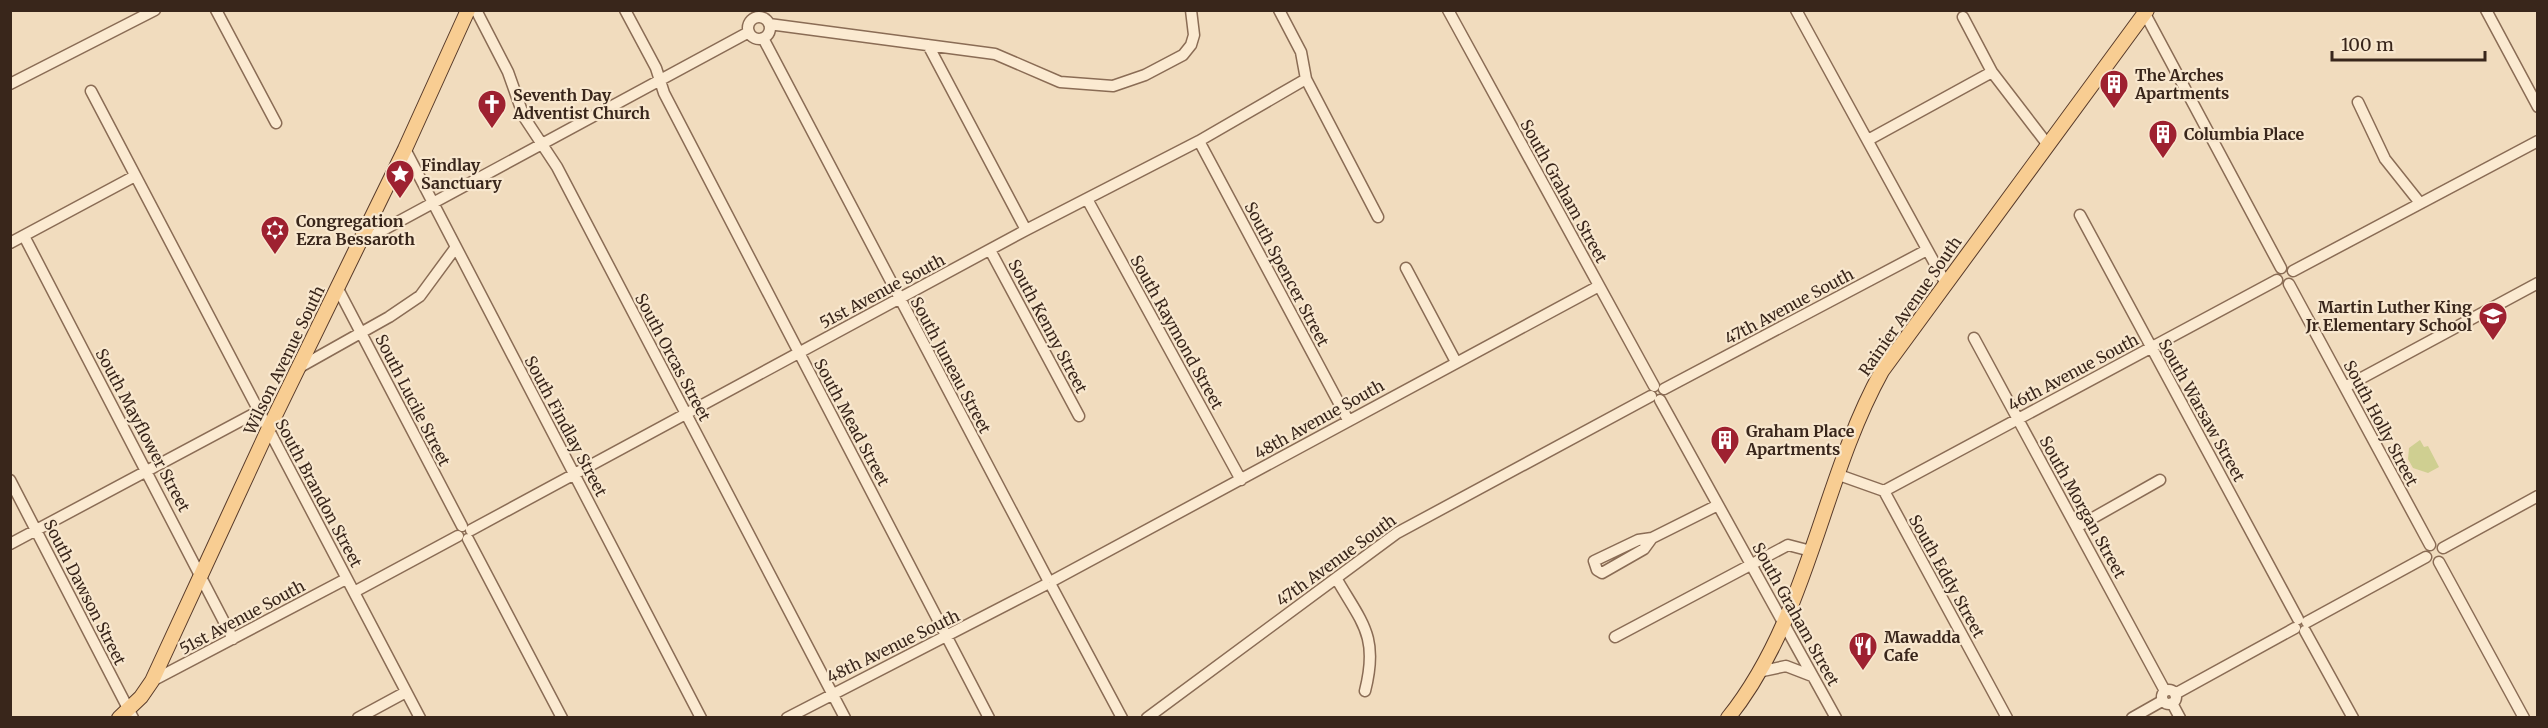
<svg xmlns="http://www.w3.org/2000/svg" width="2548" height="728" viewBox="0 0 2548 728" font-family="Merriweather,serif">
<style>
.green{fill:#cfcf91}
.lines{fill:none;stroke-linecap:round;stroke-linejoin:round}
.minor-casing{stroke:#8a6c55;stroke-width:13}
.major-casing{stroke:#573a2a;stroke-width:16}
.minor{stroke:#fbead1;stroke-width:10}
.major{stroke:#f8cd92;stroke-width:14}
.labels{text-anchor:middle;stroke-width:4.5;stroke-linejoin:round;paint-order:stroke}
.poi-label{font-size:16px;font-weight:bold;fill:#39261b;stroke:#f8e7ce;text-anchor:start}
.street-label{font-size:16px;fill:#39261b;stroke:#f8e7ce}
</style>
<rect width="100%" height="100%" fill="#f1dcbe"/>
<path class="green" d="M2420,440L2424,447L2428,446L2439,467L2428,473L2413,468L2408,459L2409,448Z"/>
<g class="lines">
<g class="minor-casing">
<path id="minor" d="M216,10L276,123
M476,10L508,72L524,117L557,167L845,718
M625,10L656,68L664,93L989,718
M1279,10L1301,52L1306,79L1378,217
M1448,10L1654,386
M1796,10L1945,282
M2143,10L2281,268
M2486,10L2538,107
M1963,17L1992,72L2048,145
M748 28a11 11 0 1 1 22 0a11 11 0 1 1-22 0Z
M769,24L995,54L1060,82L1113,86L1145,75L1183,55L1191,45L1194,35L1191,10
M763,38L1047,578
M928,45L1026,230
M10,84L155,10
M91,91L420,718
M2358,102L2385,159L2420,203
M1868,140L1992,72
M1199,141L1348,420
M405,149L701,718
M1087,199L1241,480
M2080,215L2298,619
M24,236L233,639
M10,243L135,176
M359,243L749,32
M990,250L1079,416
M1406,268L1456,362
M2293,271L2538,141
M2289,284L2430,545
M337,287L462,526
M1974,338L2165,691
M300,367L389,317L420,296L456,247
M2345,387L2538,283
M1664,389L1927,250
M1660,400L1836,718
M1839,475L1884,491L2007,718
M10,480L133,718
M1884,491L2277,280
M2077,527L2160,480
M471,530L1026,230L1199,141L1306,79
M1652,538L1638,540L1594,561L1597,570L1602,573L1644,549L1652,538L1718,505
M468,539L562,718
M10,544L259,411
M2443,548L2538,496
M2439,562L2524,718
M1336,578C1362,623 1379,636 1365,691
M1054,580L1599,286
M1052,587L1122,718
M354,592L458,536
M2307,622L2426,557
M2305,631L2353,718
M1615,637L1788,545L1811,551
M1758,672L1786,666L1812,676
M152,681L346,579
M2162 697a7 7 0 1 1 14 0a7 7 0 1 1-14 0Z
M2175,694L2295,628
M2172,703L2180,718
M358,718L406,692
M787,718L1045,585
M1147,718L1397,533L1651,396
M2132,718L2162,701"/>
</g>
<g class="major-casing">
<path id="major" d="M119,718L141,697L152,681L268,430L405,149L468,10
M1728,718C1809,617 1821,481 1882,371L2147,10"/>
</g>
<use href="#minor" class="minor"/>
<use href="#major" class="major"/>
</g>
<defs>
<g id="building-pin" transform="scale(1.5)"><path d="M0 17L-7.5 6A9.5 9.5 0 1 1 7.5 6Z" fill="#9e2130" stroke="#f8e7ce"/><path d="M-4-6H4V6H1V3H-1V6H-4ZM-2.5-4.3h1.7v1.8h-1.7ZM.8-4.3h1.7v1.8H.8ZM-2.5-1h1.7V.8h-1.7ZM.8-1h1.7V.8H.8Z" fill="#fff"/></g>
<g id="church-pin" transform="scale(1.5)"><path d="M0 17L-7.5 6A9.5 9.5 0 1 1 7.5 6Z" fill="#9e2130" stroke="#f8e7ce"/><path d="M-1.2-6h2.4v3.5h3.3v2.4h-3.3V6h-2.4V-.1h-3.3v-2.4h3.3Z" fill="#fff"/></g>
<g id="sight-pin" transform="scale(1.5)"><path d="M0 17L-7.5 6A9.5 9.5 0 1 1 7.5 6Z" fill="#9e2130" stroke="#f8e7ce"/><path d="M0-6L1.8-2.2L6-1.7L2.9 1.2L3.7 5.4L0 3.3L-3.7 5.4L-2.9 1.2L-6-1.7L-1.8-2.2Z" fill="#fff"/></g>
<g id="synagogue-pin" transform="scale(1.5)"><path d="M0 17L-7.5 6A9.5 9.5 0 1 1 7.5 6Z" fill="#9e2130" stroke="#f8e7ce"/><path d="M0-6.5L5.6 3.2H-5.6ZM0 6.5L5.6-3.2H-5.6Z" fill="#fff"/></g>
<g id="school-pin" transform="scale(1.5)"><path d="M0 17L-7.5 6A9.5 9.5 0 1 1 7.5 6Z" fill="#9e2130" stroke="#f8e7ce"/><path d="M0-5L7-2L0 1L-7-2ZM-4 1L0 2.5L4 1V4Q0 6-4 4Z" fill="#fff"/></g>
<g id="restaurant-pin" transform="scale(1.5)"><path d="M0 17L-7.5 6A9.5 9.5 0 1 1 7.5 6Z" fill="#9e2130" stroke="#f8e7ce"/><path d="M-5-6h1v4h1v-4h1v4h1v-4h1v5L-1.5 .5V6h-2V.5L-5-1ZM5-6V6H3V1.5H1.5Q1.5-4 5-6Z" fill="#fff"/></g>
</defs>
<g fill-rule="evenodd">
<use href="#building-pin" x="2114" y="84"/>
<use href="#church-pin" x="492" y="104"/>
<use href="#building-pin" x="2163" y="134"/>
<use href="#sight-pin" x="400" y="174"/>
<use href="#synagogue-pin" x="275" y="230"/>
<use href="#school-pin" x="2493" y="316"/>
<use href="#building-pin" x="1725" y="440"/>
<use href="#restaurant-pin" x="1863" y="646"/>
</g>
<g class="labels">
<g class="poi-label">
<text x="2135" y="81">The Arches<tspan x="2135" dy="18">Apartments</tspan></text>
<text x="513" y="101">Seventh Day<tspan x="513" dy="18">Adventist Church</tspan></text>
<text x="2184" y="140">Columbia Place</text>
<text x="421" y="171">Findlay<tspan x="421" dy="18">Sanctuary</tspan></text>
<text x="296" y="227">Congregation<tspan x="296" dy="18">Ezra Bessaroth</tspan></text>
<text x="2472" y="313" text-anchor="end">Martin Luther King<tspan x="2472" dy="18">Jr Elementary School</tspan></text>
<text x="1746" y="437">Graham Place<tspan x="1746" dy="18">Apartments</tspan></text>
<text x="1884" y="643">Mawadda<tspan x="1884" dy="18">Cafe</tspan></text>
</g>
<g class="street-label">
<text transform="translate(1564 191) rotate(61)" y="6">South Graham Street</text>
<text transform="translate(1287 274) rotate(62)" y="6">South Spencer Street</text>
<text transform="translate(882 291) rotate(-28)" y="6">51st Avenue South</text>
<text transform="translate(1789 306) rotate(-28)" y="6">47th Avenue South</text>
<text transform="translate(1910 306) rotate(-55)" y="6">Rainier Avenue South</text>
<text transform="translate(1048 326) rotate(62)" y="6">South Kenny Street</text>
<text transform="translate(1177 332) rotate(61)" y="6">South Raymond Street</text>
<text transform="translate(673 357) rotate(62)" y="6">South Orcas Street</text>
<text transform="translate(284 360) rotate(-64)" y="6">Wilson Avenue South</text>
<text transform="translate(951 365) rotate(62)" y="6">South Juneau Street</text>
<text transform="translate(2073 372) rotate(-28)" y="6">46th Avenue South</text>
<text transform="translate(413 400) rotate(63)" y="6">South Lucile Street</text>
<text transform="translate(2202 410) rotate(61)" y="6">South Warsaw Street</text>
<text transform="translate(1319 419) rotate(-29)" y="6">48th Avenue South</text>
<text transform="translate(852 422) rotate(62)" y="6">South Mead Street</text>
<text transform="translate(2381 423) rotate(62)" y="6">South Holly Street</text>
<text transform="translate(566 426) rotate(62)" y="6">South Findlay Street</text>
<text transform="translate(143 430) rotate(62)" y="6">South Mayflower Street</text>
<text transform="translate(319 493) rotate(62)" y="6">South Brandon Street</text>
<text transform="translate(2083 507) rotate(61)" y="6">South Morgan Street</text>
<text transform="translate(1336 560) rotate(-36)" y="6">47th Avenue South</text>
<text transform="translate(1947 576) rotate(61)" y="6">South Eddy Street</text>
<text transform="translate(85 592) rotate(63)" y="6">South Dawson Street</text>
<text transform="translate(1796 614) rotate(61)" y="6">South Graham Street</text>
<text transform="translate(242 617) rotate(-28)" y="6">51st Avenue South</text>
<text transform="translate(893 646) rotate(-26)" y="6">48th Avenue South</text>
</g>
</g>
<rect width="2548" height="728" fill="none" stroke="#39261b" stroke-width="24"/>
<path d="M2332 51v9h153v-9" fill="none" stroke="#39261b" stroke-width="3"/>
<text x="2341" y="51" font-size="18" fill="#39261b" stroke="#f8e7ce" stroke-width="4.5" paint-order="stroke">100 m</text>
</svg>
